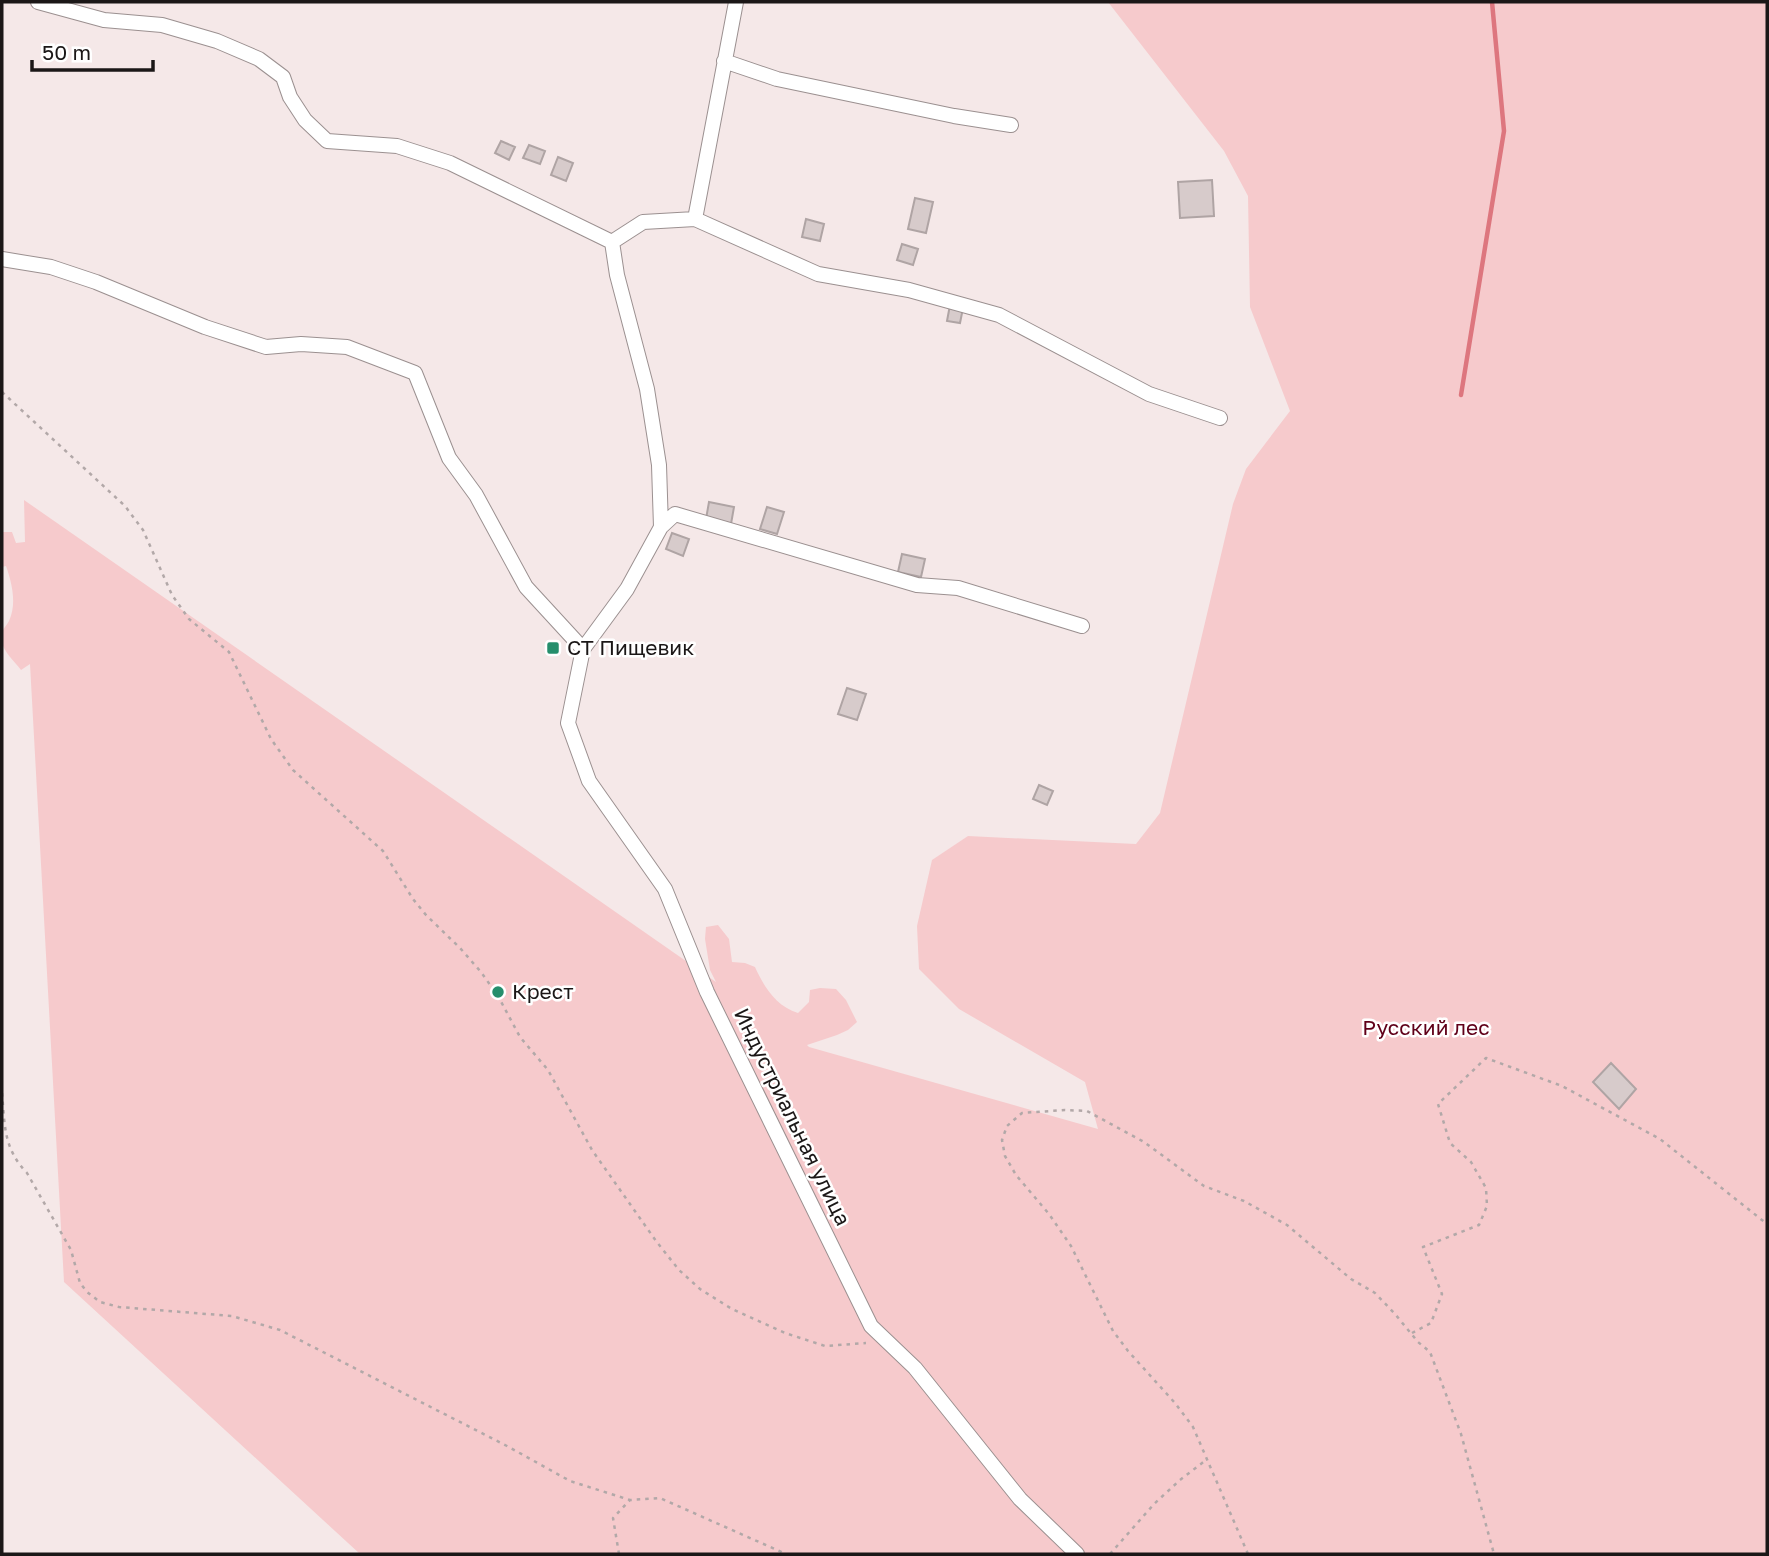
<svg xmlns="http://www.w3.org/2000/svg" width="1769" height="1556" viewBox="0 0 1769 1556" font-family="'Golos Text',sans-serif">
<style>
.green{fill:#f6cacc}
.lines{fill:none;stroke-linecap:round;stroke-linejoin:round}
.stream{stroke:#dd767e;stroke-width:4.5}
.building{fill:#d7cbcb;stroke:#afa4a4;stroke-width:2}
.minor-casing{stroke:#9b9090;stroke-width:16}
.path{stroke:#b2a8a8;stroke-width:2.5;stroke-dasharray:3.5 5;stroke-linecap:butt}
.minor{stroke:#fff;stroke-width:14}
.poi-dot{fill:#258e6c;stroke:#fff;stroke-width:2.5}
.labels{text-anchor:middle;stroke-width:5;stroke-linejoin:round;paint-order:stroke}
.poi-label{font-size:21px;fill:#1b1717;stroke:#fff;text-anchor:start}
.park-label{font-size:21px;fill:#600019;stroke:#fff}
.street-label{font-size:21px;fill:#1b1717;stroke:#fff}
</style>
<rect width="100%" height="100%" fill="#f5e8e8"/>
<path class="green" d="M1108,2H1767V1554H360L64,1282L30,664L21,670C15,662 3,651 2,642C0,630 4,630 9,621C17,604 12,583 6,566L2,567V513V532H12L16,543L25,542L24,500L716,982L710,970L705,939L706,927L718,925L729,939L732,962L745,963L755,967C764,987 776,1006 798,1013L809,1002L810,990L820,988L836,989L846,1000L857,1022L848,1030L837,1035L807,1045L809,1047L1098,1129L1085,1082L959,1009L919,969L917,926L932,860L968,836L1136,844L1160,813L1233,504L1246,469L1290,411L1250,307L1248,196L1224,151Z"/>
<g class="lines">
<path class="stream" d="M1461,395L1504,131L1492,2"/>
</g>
<path class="building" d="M501,141L515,147L509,160L495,153Z
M529,145L545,151L540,164L523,158Z
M558,157L573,163L566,181L551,175Z
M1212,180L1214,216L1180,218L1178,182Z
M915,198L933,202L926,233L908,229Z
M806,219L824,224L820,241L802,237Z
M902,244L918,249L913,265L897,260Z
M950,305L963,308L960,323L947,321Z
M709,502L734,507L731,524L706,519Z
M767,507L784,512L777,534L760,529Z
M672,533L689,539L683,556L666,549Z
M902,554L925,559L921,577L898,572Z
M847,688L866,694L857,720L838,714Z
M1039,785L1053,791L1047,805L1033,799Z
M1611,1063L1636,1089L1619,1109L1593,1082Z"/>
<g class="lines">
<g class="minor-casing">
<path id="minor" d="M38,2L104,20L162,25L217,41L259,59L283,77L290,97L305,120L327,141L397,146L450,163L612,242
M736,2L695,219L643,222L612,242L617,275L647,389L659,465L661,527L627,589L583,649L568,723L589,781L665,889L707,992L871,1326L915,1368L1020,1499L1077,1554
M724,61L777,79L954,116L1011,125
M695,219L818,274L909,290L999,315L1149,394L1220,418
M2,259L51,267L96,282L205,327L266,347L301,344L347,347L415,373L449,458L476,495L526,587L583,649
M661,527L675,514L917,585L958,588L1082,626"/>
</g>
<path class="path" d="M2,392L125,506L143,530L172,595L189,619L229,652L271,739L293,770L383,851L413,899L426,915L460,948L481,972L498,996L520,1037L548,1070L592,1150L656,1241L679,1270L700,1289L732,1309L785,1333L825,1346L866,1343
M2,1093C5,1125 3,1148 27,1173L71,1250L80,1283L87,1292L100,1302L119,1307L232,1316L280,1330L507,1446L570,1481L630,1500
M1412,1333L1431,1323L1442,1294L1423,1247L1479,1225L1487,1206L1486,1188L1471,1162L1450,1143L1438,1104L1486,1058L1562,1086L1660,1139L1767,1224
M619,1554L613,1518L630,1500L660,1498L786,1554
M1110,1554L1154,1504L1180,1480L1206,1460
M1248,1554L1193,1427L1175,1403L1128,1351L1113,1331L1071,1246L1049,1214L1016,1175L1005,1156L1002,1140L1007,1126L1022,1113L1065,1110L1087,1111L1144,1142L1204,1186L1244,1201L1287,1225L1351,1279L1375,1293L1395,1314L1418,1342L1430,1352L1461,1434L1494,1554"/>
<use href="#minor" class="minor"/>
</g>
<g class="poi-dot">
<rect x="546" y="641" width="14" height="14" rx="3.5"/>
<circle cx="498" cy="992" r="7"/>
</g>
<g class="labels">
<g class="poi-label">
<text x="567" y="655">СТ Пищевик</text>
<text x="512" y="999">Крест</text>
</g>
<g class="park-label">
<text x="1426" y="1035">Русский лес</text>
</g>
<g class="street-label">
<text transform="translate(792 1117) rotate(64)" y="7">Индустриальная улица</text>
</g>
</g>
<rect width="1769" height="1556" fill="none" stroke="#1b1717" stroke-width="7"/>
<path d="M32 60v10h121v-10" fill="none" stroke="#1b1717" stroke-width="3.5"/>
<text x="42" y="60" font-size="21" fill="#1b1717" stroke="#ffffff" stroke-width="5" paint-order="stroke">50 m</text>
</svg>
